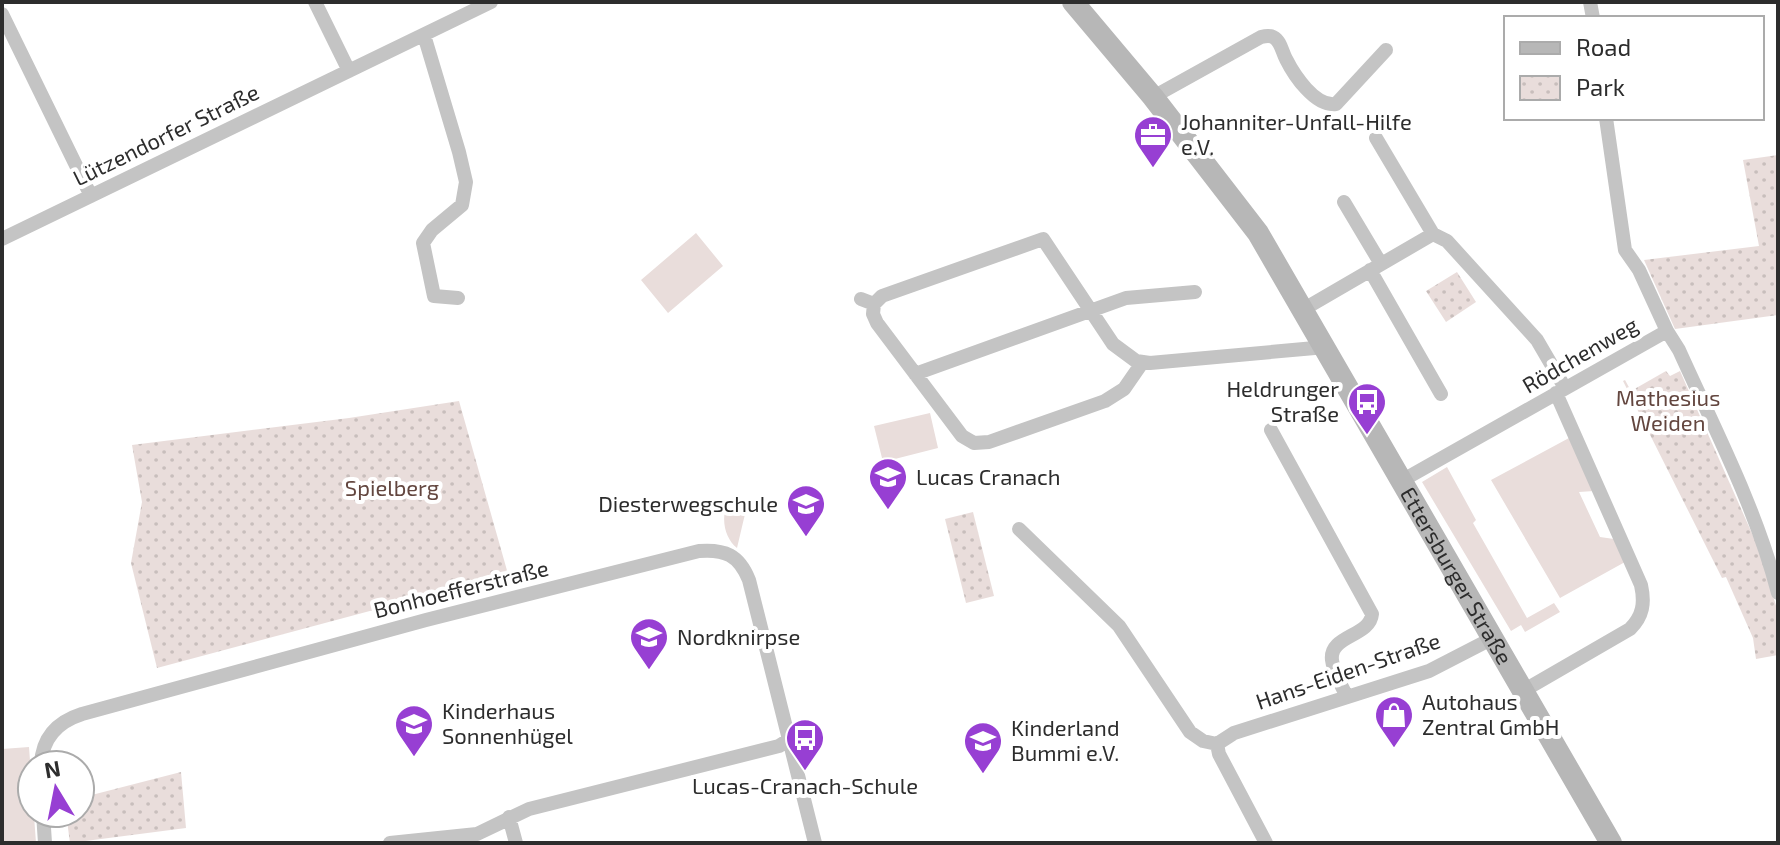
<svg xmlns="http://www.w3.org/2000/svg" width="1780" height="845" viewBox="0 0 1780 845" font-family="'Exo 2',sans-serif">
<style>
.grass{fill:#e9dddb}
.park{fill:url(#park-dots)}
.lines{fill:none;stroke-linecap:round;stroke-linejoin:round}
.street{stroke:#c4c4c4;stroke-width:14}
.secondary{stroke:#b7b7b7;stroke-width:22}
.labels{text-anchor:middle;stroke-width:8;stroke-linejoin:round;paint-order:stroke}
.poi-label{font-size:22px;fill:#2d2d2d;stroke:#fff;text-anchor:start}
.street-label{font-size:22px;fill:#2d2d2d;stroke:#fff}
.park-label{font-size:22px;fill:#63463f;stroke:#fff}
</style>
<defs>
<pattern id="park-dots" width="8" height="8" patternUnits="userSpaceOnUse" patternTransform="scale(2)"><rect width="8" height="8" fill="#e9dddb"/><path d="M2 2h.1M6 6h.1" fill="none" stroke="#c8bebc" stroke-width="1.8" stroke-linecap="round"/></pattern>
</defs>
<rect width="100%" height="100%" fill="#fff"/>
<path class="grass" d="M696,233L723,266L668,313L641,280Z
M930,413L938,448L883,462L874,426Z
M1569,438L1594,491L1579,492L1600,537L1614,539L1625,562L1560,598L1491,480Z
M1447,467L1476,520L1473,523L1527,618L1554,603L1560,612L1525,632L1521,625L1511,631L1422,482Z
M737,506L744,510L745,514L737,548C727,540 722,525 725,511Z
M29,747L36,843H2V749Z"/>
<path class="park" d="M1778,155V315L1675,329L1644,260L1759,246L1743,160Z
M1457,272L1476,302L1446,322L1426,291Z
M1666,371L1670,376L1680,371L1758,547L1778,612V655L1756,659L1753,638L1726,577L1722,578L1623,381L1625,380L1631,391Z
M459,401L508,574L157,668L131,563L142,502L132,445L349,418Z
M973,512L994,596L966,603L945,519Z
M181,772L186,828L70,843L66,813H80V798Z"/>
<g class="lines">
<path class="street" d="M315,2L349,71
M1590,2L1593,18
M2,14L91,196
M424,35L459,152L466,182L462,205L432,230L423,243L434,296L458,298
M1153,97L1261,37C1265,36 1269,35 1273,37C1281,41 1282,52 1286,59C1294,75 1315,107 1336,104L1386,50
M1606,118L1625,250L1639,270L1667,331L1679,350C1715,430 1756,508 1778,593
M1376,138L1433,234L1447,241L1537,340L1565,388
M1344,202L1381,264
M2,239L491,2
M1370,270L1441,394
M861,299L874,304L882,296L1043,239L1113,344L1136,361L1150,363L1326,347
M874,304L873,314L877,323L962,436L974,443L989,442L1105,401L1124,389L1142,363
M1304,309L1433,234
M915,374L1126,298L1195,292
M1271,430L1372,614C1370,637 1329,635 1332,660C1333,672 1342,686 1347,697
M1403,480L1667,331
M1019,529L1119,626L1190,732L1203,741L1217,744
M1523,691L1630,629C1643,616 1645,603 1641,585L1556,393
M1217,744L1234,733L1429,671L1493,638
M1217,744L1219,754L1266,843
M41,765C42,738 57,722 82,714L426,620L699,551C725,549 739,555 749,580L815,843
M43,813L45,843
M509,817L516,843
M390,843L477,834L529,809L779,746L790,739"/>
<path class="secondary" id="s1" d="M1073,2L1153,97L1258,233L1611,843"/>
</g>
<defs>
<g id="office-pin" transform="scale(2)"><path d="M0 17L-7.5 6A9.5 9.5 0 1 1 7.5 6Z" fill="#973fd3" stroke="#fff"/><path d="M-6-3h4V-5.5h4V-3h4V5H-6ZM-1-4.5V-3h2v-1.5ZM-6 0V1H6V0Z" fill="#fff"/></g>
<g id="bus-pin" transform="scale(2)"><path d="M0 17L-7.5 6A9.5 9.5 0 1 1 7.5 6Z" fill="#973fd3" stroke="#fff"/><path d="M-5-6H5V4H4V6H2V4H-2V6H-4V4H-5ZM-3.5-4V0h7V-4ZM-3.5 1.2v1.5H-2V1.2ZM2 1.2v1.5H3.5V1.2Z" fill="#fff"/></g>
<g id="school-pin" transform="scale(2)"><path d="M0 17L-7.5 6A9.5 9.5 0 1 1 7.5 6Z" fill="#973fd3" stroke="#fff"/><path d="M0-5L7-2L0 1L-7-2ZM-4 1L0 2.5L4 1V4Q0 6-4 4Z" fill="#fff"/></g>
<g id="shop-pin" transform="scale(2)"><path d="M0 17L-7.5 6A9.5 9.5 0 1 1 7.5 6Z" fill="#973fd3" stroke="#fff"/><path d="M-5-2.5h2.3a2.7 3.5 0 0 1 5.4 0H5L5.5 6h-11ZM-1.5-2.5h3a1.5 2.3 0 0 0-3 0Z" fill="#fff"/></g>
</defs>
<g fill-rule="evenodd">
<use href="#office-pin" x="1153" y="135"/>
<use href="#bus-pin" x="1367" y="402"/>
<use href="#school-pin" x="888" y="477"/>
<use href="#school-pin" x="806" y="504"/>
<use href="#school-pin" x="649" y="637"/>
<use href="#shop-pin" x="1394" y="715"/>
<use href="#school-pin" x="414" y="724"/>
<use href="#bus-pin" x="805" y="738"/>
<use href="#school-pin" x="983" y="741"/>
</g>
<g class="labels">
<g class="poi-label">
<text x="1181" y="130">Johanniter-Unfall-Hilfe<tspan x="1181" dy="25">e.V.</tspan></text>
<text x="1339" y="397" text-anchor="end">Heldrunger<tspan x="1339" dy="25">Straße</tspan></text>
<text x="916" y="485">Lucas Cranach</text>
<text x="778" y="512" text-anchor="end">Diesterwegschule</text>
<text x="677" y="645">Nordknirpse</text>
<text x="1422" y="710">Autohaus<tspan x="1422" dy="25">Zentral GmbH</tspan></text>
<text x="442" y="719">Kinderhaus<tspan x="442" dy="25">Sonnenhügel</tspan></text>
<text x="1011" y="736">Kinderland<tspan x="1011" dy="25">Bummi e.V.</tspan></text>
<text x="805" y="794" text-anchor="middle">Lucas-Cranach-Schule</text>
</g>
<g class="street-label">
<text transform="translate(166 135) rotate(-26)" y="8">Lützendorfer Straße</text>
<text transform="translate(1580 355) rotate(-30)" y="8">Rödchenweg</text>
<text dy="8" stroke="none"><textPath href="#s1" startOffset="692">Ettersburger Straße</textPath></text>
<text transform="translate(461 589) rotate(-14)" y="8">Bonhoefferstraße</text>
<text transform="translate(1348 671) rotate(-19)" y="8">Hans-Eiden-Straße</text>
</g>
<g class="park-label">
<text x="1668" y="406">Mathesius<tspan x="1668" dy="25">Weiden</tspan></text>
<text x="392" y="496">Spielberg</text>
</g>
</g>
<rect width="1780" height="845" fill="none" stroke="#2d2d2d" stroke-width="8"/>
<rect x="1504" y="16" width="260" height="104" fill="#ffffff" stroke="#ababab" stroke-width="2"/>
<rect x="1520" y="42" width="40" height="12" fill="#b7b7b7" stroke="#ababab" stroke-width="2"/>
<text x="1576" y="56" font-size="24" fill="#2d2d2d">Road</text>
<rect x="1520" y="76" width="40" height="24" fill="url(#park-dots)" stroke="#ababab" stroke-width="2"/>
<text x="1576" y="96" font-size="24" fill="#2d2d2d">Park</text>
<g transform="translate(56 789) rotate(350)"><circle r="38" fill="#ffffff" stroke="#ababab" stroke-width="2"/>
<path d="M0-6L14 30L0 20L-14 30Z" fill="#973fd3"/>
<text y="-12" font-size="22" font-weight="bold" text-anchor="middle" fill="#2d2d2d">N</text>
</g>
</svg>
